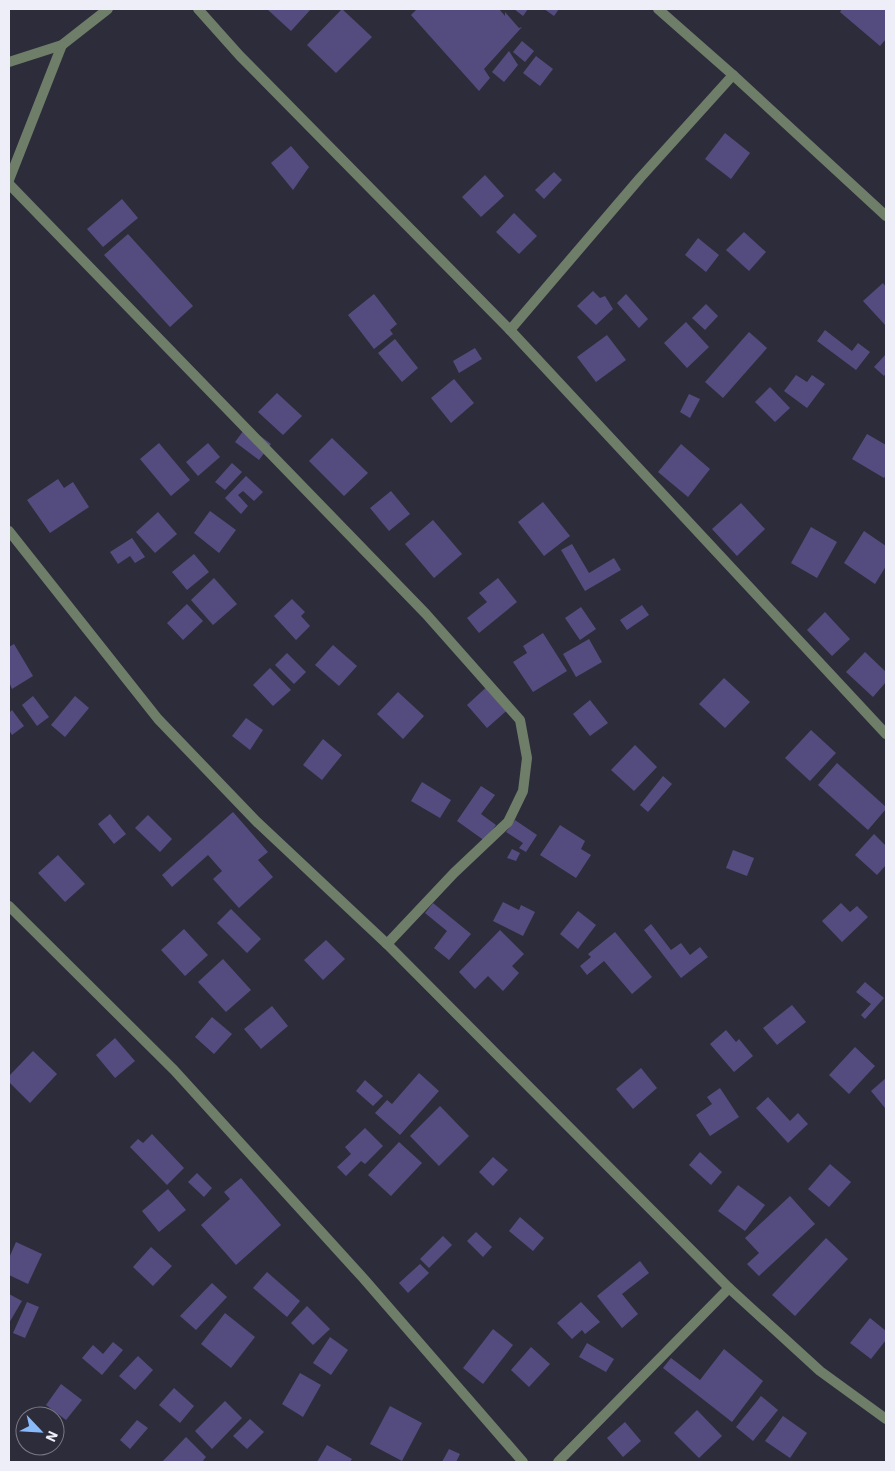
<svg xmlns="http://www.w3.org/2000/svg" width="895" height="1471" font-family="'IBM Plex Sans',sans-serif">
	<rect width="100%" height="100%" fill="#2d2c3a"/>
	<g fill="#544c7e">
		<polygon points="267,9 311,9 291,31"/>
		<polygon points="342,9 372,37 336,73 307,45"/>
		<polygon points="417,9 499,9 505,16 505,12 519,28 522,27 484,69 490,78 479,91 411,15"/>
		<polygon points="514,9 528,9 523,16"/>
		<polygon points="544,9 559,9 554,16"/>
		<polygon points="842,9 886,9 886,39 880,46 840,12"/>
		<polygon points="522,41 534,51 525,62 513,52"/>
		<polygon points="509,51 518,65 504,82 492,72"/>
		<polygon points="536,56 553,69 540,86 523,73"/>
		<polygon points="725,133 750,153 731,179 705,159"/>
		<polygon points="291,146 309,167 293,190 271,163"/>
		<polygon points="554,172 562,180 544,199 535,190"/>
		<polygon points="485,175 504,196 481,217 462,197"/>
		<polygon points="122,199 138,218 103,247 87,229"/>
		<polygon points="514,213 537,236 519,254 496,232"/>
		<polygon points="744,232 766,252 749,271 726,250"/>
		<polygon points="128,234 193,306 170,327 104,255"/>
		<polygon points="698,238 719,255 706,272 685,255"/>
		<polygon points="883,283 886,287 886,326 863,301"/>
		<polygon points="593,291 600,298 605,296 613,309 596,325 577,306"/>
		<polygon points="374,294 397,324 390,330 393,334 374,349 348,315"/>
		<polygon points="626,294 648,319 639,328 617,303"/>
		<polygon points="706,304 718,316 705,330 692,318"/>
		<polygon points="686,322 709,347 687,368 664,343"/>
		<polygon points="825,330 852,351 858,343 870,352 856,370 817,341"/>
		<polygon points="749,332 767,348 723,398 705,382"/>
		<polygon points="607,335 626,360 596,382 577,357"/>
		<polygon points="395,339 418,368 402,382 378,353"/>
		<polygon points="475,348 482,359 459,373 453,361"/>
		<polygon points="886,354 886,373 884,376 874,367"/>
		<polygon points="796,375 807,382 812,375 825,384 807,408 784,391"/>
		<polygon points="454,379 474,403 451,423 431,398"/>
		<polygon points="770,387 790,408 775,422 755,402"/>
		<polygon points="277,393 302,416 283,435 258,412"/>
		<polygon points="689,394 700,399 690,418 680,412"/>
		<polygon points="247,426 271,444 259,460 235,442"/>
		<polygon points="867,434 886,445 886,475 884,478 852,459"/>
		<polygon points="332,438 368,473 344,496 309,461"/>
		<polygon points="159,443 190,480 171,496 140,459"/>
		<polygon points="208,443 220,457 198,476 186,462"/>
		<polygon points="681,444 710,469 688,497 658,472"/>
		<polygon points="232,463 242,472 225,490 215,482"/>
		<polygon points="246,476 263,492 254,501 243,491 238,495 248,506 241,514 225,498"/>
		<polygon points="58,479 64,488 73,482 89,507 50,533 27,500"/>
		<polygon points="391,491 410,514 389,531 370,508"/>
		<polygon points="543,502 570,536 544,556 518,522"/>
		<polygon points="741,503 765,529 737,556 712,529"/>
		<polygon points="210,511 236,530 219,553 194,533"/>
		<polygon points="158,512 177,534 155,553 136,532"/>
		<polygon points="433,520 462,554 434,578 405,544"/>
		<polygon points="811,527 837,542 817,578 791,563"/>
		<polygon points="864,531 886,546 886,566 875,584 844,563"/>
		<polygon points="132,538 145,557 135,563 130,556 118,564 110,552"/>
		<polygon points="572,544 589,573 614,558 621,570 585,591 561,550"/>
		<polygon points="194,554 209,572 187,590 172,572"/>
		<polygon points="214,578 237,604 213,625 191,600"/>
		<polygon points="498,578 517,602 479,633 467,618 487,602 479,593"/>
		<polygon points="292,599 305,612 301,616 310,626 296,640 274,616"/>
		<polygon points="187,604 203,621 183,640 167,623"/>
		<polygon points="642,605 649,615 627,630 620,620"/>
		<polygon points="581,607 596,629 580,640 565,618"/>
		<polygon points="825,612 850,639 832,656 807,630"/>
		<polygon points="543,633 567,671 533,692 513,662 527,653 523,646"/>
		<polygon points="589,639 602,662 576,677 563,654"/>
		<polygon points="14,644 33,676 12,689 9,682 9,647"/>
		<polygon points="333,645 357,666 339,686 315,665"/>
		<polygon points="865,652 886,672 886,682 873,697 846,672"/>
		<polygon points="287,653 306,672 294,684 275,665"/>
		<polygon points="270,668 291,690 273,706 253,685"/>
		<polygon points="724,678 750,702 725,728 699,704"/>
		<polygon points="492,682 512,706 487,728 467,705"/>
		<polygon points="398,692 424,716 403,739 377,714"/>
		<polygon points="33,696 49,717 37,726 22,705"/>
		<polygon points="75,696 89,708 65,737 51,725"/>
		<polygon points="590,700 608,723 590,736 573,714"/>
		<polygon points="12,710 24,726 12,735 9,730 9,713"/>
		<polygon points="246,718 263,730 250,750 232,736"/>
		<polygon points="811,730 836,753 810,781 785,758"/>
		<polygon points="323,739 342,755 322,780 303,765"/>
		<polygon points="635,745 657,767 634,791 611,770"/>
		<polygon points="837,763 886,807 886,809 868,830 818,785"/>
		<polygon points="663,776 672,784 648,812 640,805"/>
		<polygon points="422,782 451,800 440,818 411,801"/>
		<polygon points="481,786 495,795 481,814 496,825 485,841 457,821"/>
		<polygon points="233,812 268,852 258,860 273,877 239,908 213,879 222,871 208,855 172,887 162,875"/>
		<polygon points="110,814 126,834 114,844 98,824"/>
		<polygon points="148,815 172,839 160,852 135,828"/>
		<polygon points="515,820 537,835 526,852 519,848 523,843 506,832"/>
		<polygon points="560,825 585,841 581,849 591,855 576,878 540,855"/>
		<polygon points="874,834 886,846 886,865 877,875 855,855"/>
		<polygon points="512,849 520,853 516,861 507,858"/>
		<polygon points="733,850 754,858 747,876 726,868"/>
		<polygon points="58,855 85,884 65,902 38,873"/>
		<polygon points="503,902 519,910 521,905 535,912 523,936 493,921"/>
		<polygon points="433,903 471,934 449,960 434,948 447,931 425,913"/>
		<polygon points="841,903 850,912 857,906 868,917 842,942 822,921"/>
		<polygon points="231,909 261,939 247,953 217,923"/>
		<polygon points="578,911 596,925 578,949 560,934"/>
		<polygon points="651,924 671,950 681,943 690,955 700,947 708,957 681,978 644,930"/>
		<polygon points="184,929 208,955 185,976 161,950"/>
		<polygon points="500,930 524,954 512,966 519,973 503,991 488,976 475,989 459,972"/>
		<polygon points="615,932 652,977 632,994 604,961 587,975 580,966 591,957 588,954"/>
		<polygon points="326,940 345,959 323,980 304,960"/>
		<polygon points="223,959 251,990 226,1012 198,982"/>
		<polygon points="865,982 884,998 865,1019 861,1015 871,1004 856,992"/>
		<polygon points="792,1005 806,1022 777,1045 763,1028"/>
		<polygon points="272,1006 288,1026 261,1049 244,1029"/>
		<polygon points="212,1017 232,1034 214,1054 195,1037"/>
		<polygon points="726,1030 736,1042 739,1039 753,1056 734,1072 710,1044"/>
		<polygon points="115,1038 135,1061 115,1078 96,1055"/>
		<polygon points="855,1047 875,1066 849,1094 829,1075"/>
		<polygon points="33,1051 57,1074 30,1103 9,1082 9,1076"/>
		<polygon points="641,1068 657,1088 633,1109 616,1089"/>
		<polygon points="419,1073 439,1091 400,1135 375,1113 387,1100 392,1104"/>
		<polygon points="886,1078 886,1107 885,1108 871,1091"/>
		<polygon points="365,1080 383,1096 373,1106 356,1091"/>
		<polygon points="720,1088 739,1117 710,1136 696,1115 712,1104 707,1097"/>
		<polygon points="768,1097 790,1121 798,1113 808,1124 788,1143 756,1108"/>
		<polygon points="440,1106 469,1136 439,1166 410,1136"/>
		<polygon points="365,1128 383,1146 365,1164 361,1161 346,1176 337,1167 351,1154 345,1147"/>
		<polygon points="152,1134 184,1168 167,1185 130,1147 138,1139 143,1143"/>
		<polygon points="399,1142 422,1163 391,1196 368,1175"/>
		<polygon points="700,1152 722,1172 711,1185 689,1165"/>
		<polygon points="493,1157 508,1170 493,1186 479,1172"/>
		<polygon points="830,1164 851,1182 829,1207 808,1189"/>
		<polygon points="197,1173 212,1188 204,1197 188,1182"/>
		<polygon points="241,1178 281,1225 236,1265 201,1225 230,1199 224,1192"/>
		<polygon points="738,1185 765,1205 745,1231 718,1211"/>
		<polygon points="168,1189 186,1210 159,1232 142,1211"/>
		<polygon points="790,1196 815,1224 759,1276 747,1264 759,1253 745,1238"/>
		<polygon points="520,1217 544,1238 533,1251 509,1231"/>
		<polygon points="476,1232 492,1247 483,1257 467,1241"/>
		<polygon points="443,1236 452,1245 429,1268 420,1259"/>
		<polygon points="826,1238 848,1259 795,1316 772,1295"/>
		<polygon points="16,1242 42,1254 28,1284 9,1275 9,1258"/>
		<polygon points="151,1247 172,1266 153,1286 133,1267"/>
		<polygon points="640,1261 649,1273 622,1294 638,1314 622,1328 597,1296"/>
		<polygon points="420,1264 429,1273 408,1293 399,1283"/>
		<polygon points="267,1272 300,1301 287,1317 253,1288"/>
		<polygon points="212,1283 227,1297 196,1330 180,1316"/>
		<polygon points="9,1294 22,1301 9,1323"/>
		<polygon points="27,1302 39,1307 25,1338 13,1333"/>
		<polygon points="581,1302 600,1322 585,1334 582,1330 572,1339 557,1323"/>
		<polygon points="307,1306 330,1329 313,1345 291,1323"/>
		<polygon points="225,1313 255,1337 231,1368 201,1344"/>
		<polygon points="870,1318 886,1331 886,1340 871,1359 850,1343"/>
		<polygon points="493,1329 513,1345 483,1384 463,1368"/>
		<polygon points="330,1337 348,1350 331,1375 313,1363"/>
		<polygon points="113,1342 123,1350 102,1375 82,1358 93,1345 103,1354"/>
		<polygon points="587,1343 614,1359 606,1372 579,1357"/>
		<polygon points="531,1347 550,1364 529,1387 511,1370"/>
		<polygon points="724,1349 763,1381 732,1422 663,1368 671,1358 700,1380"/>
		<polygon points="138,1356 153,1370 135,1390 119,1376"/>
		<polygon points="300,1373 321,1385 303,1417 282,1404"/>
		<polygon points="61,1384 82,1400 66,1420 46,1405"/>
		<polygon points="174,1388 194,1406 180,1423 159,1405"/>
		<polygon points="761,1396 778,1410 753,1441 736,1427"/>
		<polygon points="225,1401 242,1418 212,1449 195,1431"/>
		<polygon points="390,1406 422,1423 402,1461 370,1444"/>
		<polygon points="697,1410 722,1436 699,1458 674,1433"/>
		<polygon points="783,1416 807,1433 790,1458 765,1441"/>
		<polygon points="250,1419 264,1432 247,1449 233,1436"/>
		<polygon points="137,1420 148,1428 130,1449 120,1440"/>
		<polygon points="625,1422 641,1441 623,1457 607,1438"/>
		<polygon points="186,1437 206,1457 202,1462 162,1462"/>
		<polygon points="327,1445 352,1459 350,1462 317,1462"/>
		<polygon points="449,1449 460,1454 456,1462 442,1462"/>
	</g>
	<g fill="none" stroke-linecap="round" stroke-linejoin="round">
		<g stroke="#6e7e69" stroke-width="10">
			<polyline points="198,9 240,56 510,330 886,734"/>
			<polyline points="9,62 62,45 108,9"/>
			<polyline points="9,180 62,45"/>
			<polyline points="9,184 426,614 520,720 527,758 523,791 508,822 454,873 387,944"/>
			<polyline points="510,330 640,178 733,75"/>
			<polyline points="9,531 158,719 257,822 387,944 729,1288 820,1371 886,1419"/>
			<polyline points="9,906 174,1070 364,1279 523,1462"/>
			<polyline points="558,1462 729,1288"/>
		</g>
		<polyline stroke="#6e7e69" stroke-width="10" points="658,9 733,75 886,216"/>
	</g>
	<rect width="895" height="1471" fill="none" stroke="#eeeef8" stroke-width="20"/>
	<g transform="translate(40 1431) rotate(115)"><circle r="24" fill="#2d2c3a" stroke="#7a7a86"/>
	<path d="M0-4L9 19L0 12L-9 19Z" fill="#88bafc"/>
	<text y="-8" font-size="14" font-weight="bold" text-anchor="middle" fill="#eeeef8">N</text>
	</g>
</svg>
